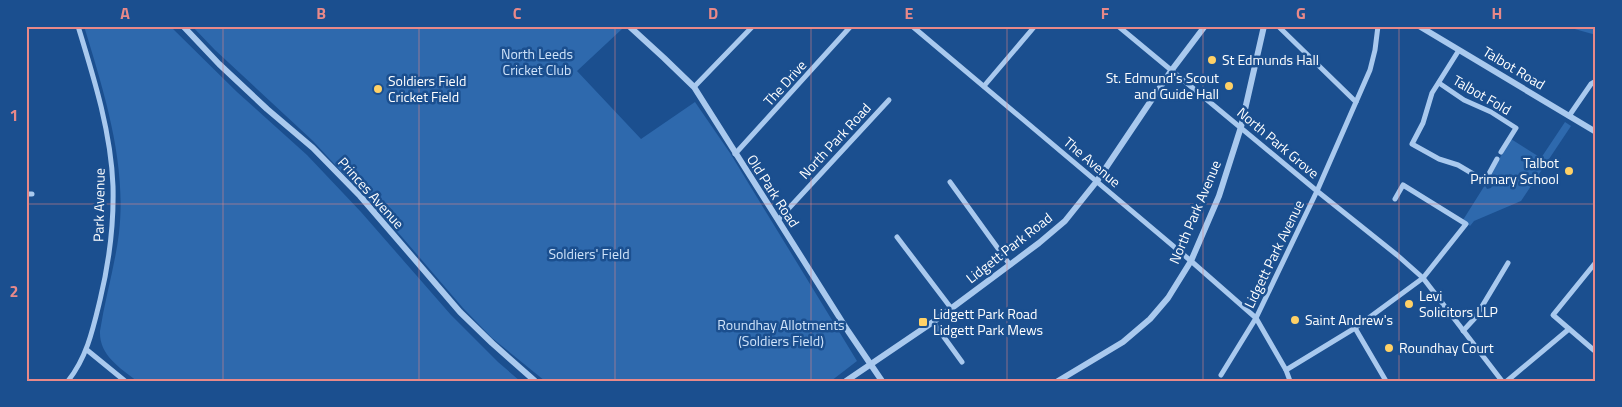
<svg xmlns="http://www.w3.org/2000/svg" width="1622" height="407" font-family="'Titillium Web',sans-serif">
	<rect width="100%" height="100%" fill="#1b4f8f"/>
	<g fill="#2e69ad">
		<path d="M84,26H170L237,92L307,155L361,212L451,315L498,362L520,381H137C119,367 99,355 100,331C105,298 115,266 119,233C127,163 104,92 84,26Z"/>
		<polygon points="192,26 619,26 622,29 577,71 641,139 695,102 730,153 857,361 831,381 545,381 492,338 463,308 402,237 313,141 215,50"/>
		<polygon points="1564,26 1596,26 1596,35"/>
		<polygon points="1565,122 1571,126 1521,201 1474,221 1470,226 1463,220 1485,185 1487,189 1491,188 1492,186 1488,178 1511,139 1541,158"/>
	</g>
	<g fill="none" stroke-linecap="round" stroke-linejoin="round">
		<g stroke="#a9c9ee" stroke-width="5">
			<polyline points="912,26 1191,261 1256,318 1286,370 1290,381"/>
			<polyline points="1118,26 1317,191 1397,255 1423,278 1502,381"/>
			<polyline points="1278,26 1356,102"/>
			<polyline points="1459,50 1432,93 1423,123 1412,144 1439,159 1458,165 1485,181 1497,159"/>
			<polyline points="1439,83 1464,100 1491,112 1516,128 1501,152"/>
			<polyline points="984,86 1035,26"/>
			<polyline points="694,87 753,26"/>
			<polyline points="1569,116 1591,84 1596,81"/>
			<polyline points="735,154 851,26"/>
			<polyline points="950,182 1010,265"/>
			<polyline points="26,194 32,194"/>
			<polyline points="778,220 889,100"/>
			<polyline points="897,237 951,308"/>
			<polyline points="1596,262 1553,315 1596,352"/>
			<polyline points="933,322 962,362"/>
			<polyline points="1355,328 1386,381"/>
			<polyline points="1463,331 1475,318 1508,263"/>
			<polyline points="87,350 125,381"/>
			<polyline points="1286,370 1355,328 1423,278 1466,224 1403,185 1395,199"/>
			<polyline points="1221,375 1256,318 1317,191 1370,70 1375,50 1378,26"/>
			<path d="M68,381C87,357 93,329 100,300C109,263 114,225 113,186C111,132 94,78 78,26"/>
			<polyline points="1507,381 1569,329"/>
		</g>
		<g stroke="#a9c9ee" stroke-width="6">
			<polyline points="183,26 219,64 267,109 313,148 360,196 460,312 492,343 535,381"/>
			<polyline points="629,26 664,58 694,87 848,331 882,381"/>
			<polyline points="1419,26 1596,132"/>
			<polyline points="846,381 933,322 1039,243 1065,221 1097,181 1171,71 1205,26"/>
			<polyline points="1058,381 1123,342 1150,319 1168,298 1191,261 1219,196 1241,127 1264,26"/>
		</g>
	</g>
	<path fill="none" stroke="#e88989" stroke-width="1" stroke-opacity="0.55" d="M223,26V381M419,26V381M615,26V381M811,26V381M1007,26V381M1203,26V381M1399,26V381M26,204H1596"/>
	<g fill="#ffd166" stroke="#1b4f8f" stroke-width="2">
		<circle cx="1212" cy="60" r="5"/>
		<circle cx="1229" cy="86" r="5"/>
		<circle cx="378" cy="89" r="5"/>
		<circle cx="1569" cy="171" r="5"/>
		<circle cx="1409" cy="304" r="5"/>
		<circle cx="1295" cy="320" r="5"/>
		<rect x="918" y="317" width="10" height="10" rx="2.5"/>
		<circle cx="1389" cy="348" r="5"/>
	</g>
	<g text-anchor="middle" stroke-width="5" stroke-linejoin="round" paint-order="stroke">
		<g font-size="14" fill="#cfe3fa" stroke="#1b4f8f">
			<text x="537" y="59">North Leeds<tspan x="537" dy="16">Cricket Club</tspan></text>
			<text x="589" y="259">Soldiers' Field</text>
			<text x="781" y="330">Roundhay Allotments<tspan x="781" dy="16">(Soldiers Field)</tspan></text>
		</g>
		<g font-size="14" fill="#fff" stroke="#1b4f8f" text-anchor="start">
			<text x="1222" y="65">St Edmunds Hall</text>
			<text x="1219" y="83" text-anchor="end">St. Edmund's Scout<tspan x="1219" dy="16">and Guide Hall</tspan></text>
			<text x="388" y="86">Soldiers Field<tspan x="388" dy="16">Cricket Field</tspan></text>
			<text x="1559" y="168" text-anchor="end">Talbot<tspan x="1559" dy="16">Primary School</tspan></text>
			<text x="1419" y="301">Levi<tspan x="1419" dy="16">Solicitors LLP</tspan></text>
			<text x="933" y="319">Lidgett Park Road<tspan x="933" dy="16">Lidgett Park Mews</tspan></text>
			<text x="1305" y="325">Saint Andrew's</text>
			<text x="1399" y="353">Roundhay Court</text>
		</g>
		<g font-size="14" fill="#fff" stroke="#1b4f8f">
			<text transform="translate(1514 68) rotate(31)" y="5">Talbot Road</text>
			<text transform="translate(785 83) rotate(-48)" y="5">The Drive</text>
			<text transform="translate(1482 95) rotate(30)" y="5">Talbot Fold</text>
			<text transform="translate(835 141) rotate(-47)" y="5">North Park Road</text>
			<text transform="translate(1278 143) rotate(40)" y="5">North Park Grove</text>
			<text transform="translate(1092 162) rotate(40)" y="5">The Avenue</text>
			<text transform="translate(773 191) rotate(57)" y="5">Old Park Road</text>
			<text transform="translate(371 193) rotate(48)" y="5">Princes Avenue</text>
			<text transform="translate(99 205) rotate(-89)" y="5">Park Avenue</text>
			<text transform="translate(1195 212) rotate(-67)" y="5">North Park Avenue</text>
			<text transform="translate(1009 248) rotate(-38)" y="5">Lidgett Park Road</text>
			<text transform="translate(1274 254) rotate(-64)" y="5">Lidgett Park Avenue</text>
		</g>
	</g>
	<rect width="1622" height="407" fill="none" stroke="#1b4f8f" stroke-width="55"/>
	<rect x="28" y="28" width="1566" height="352" fill="none" stroke="#e88989" stroke-width="2"/>
	<g font-size="16" text-anchor="middle" font-weight="bold" fill="#e88989">
		<text x="125" y="19">A</text>
		<text x="321" y="19">B</text>
		<text x="517" y="19">C</text>
		<text x="713" y="19">D</text>
		<text x="909" y="19">E</text>
		<text x="1105" y="19">F</text>
		<text x="1301" y="19">G</text>
		<text x="1497" y="19">H</text>
		<text x="14" y="121">1</text>
		<text x="14" y="297">2</text>
	</g>
</svg>
